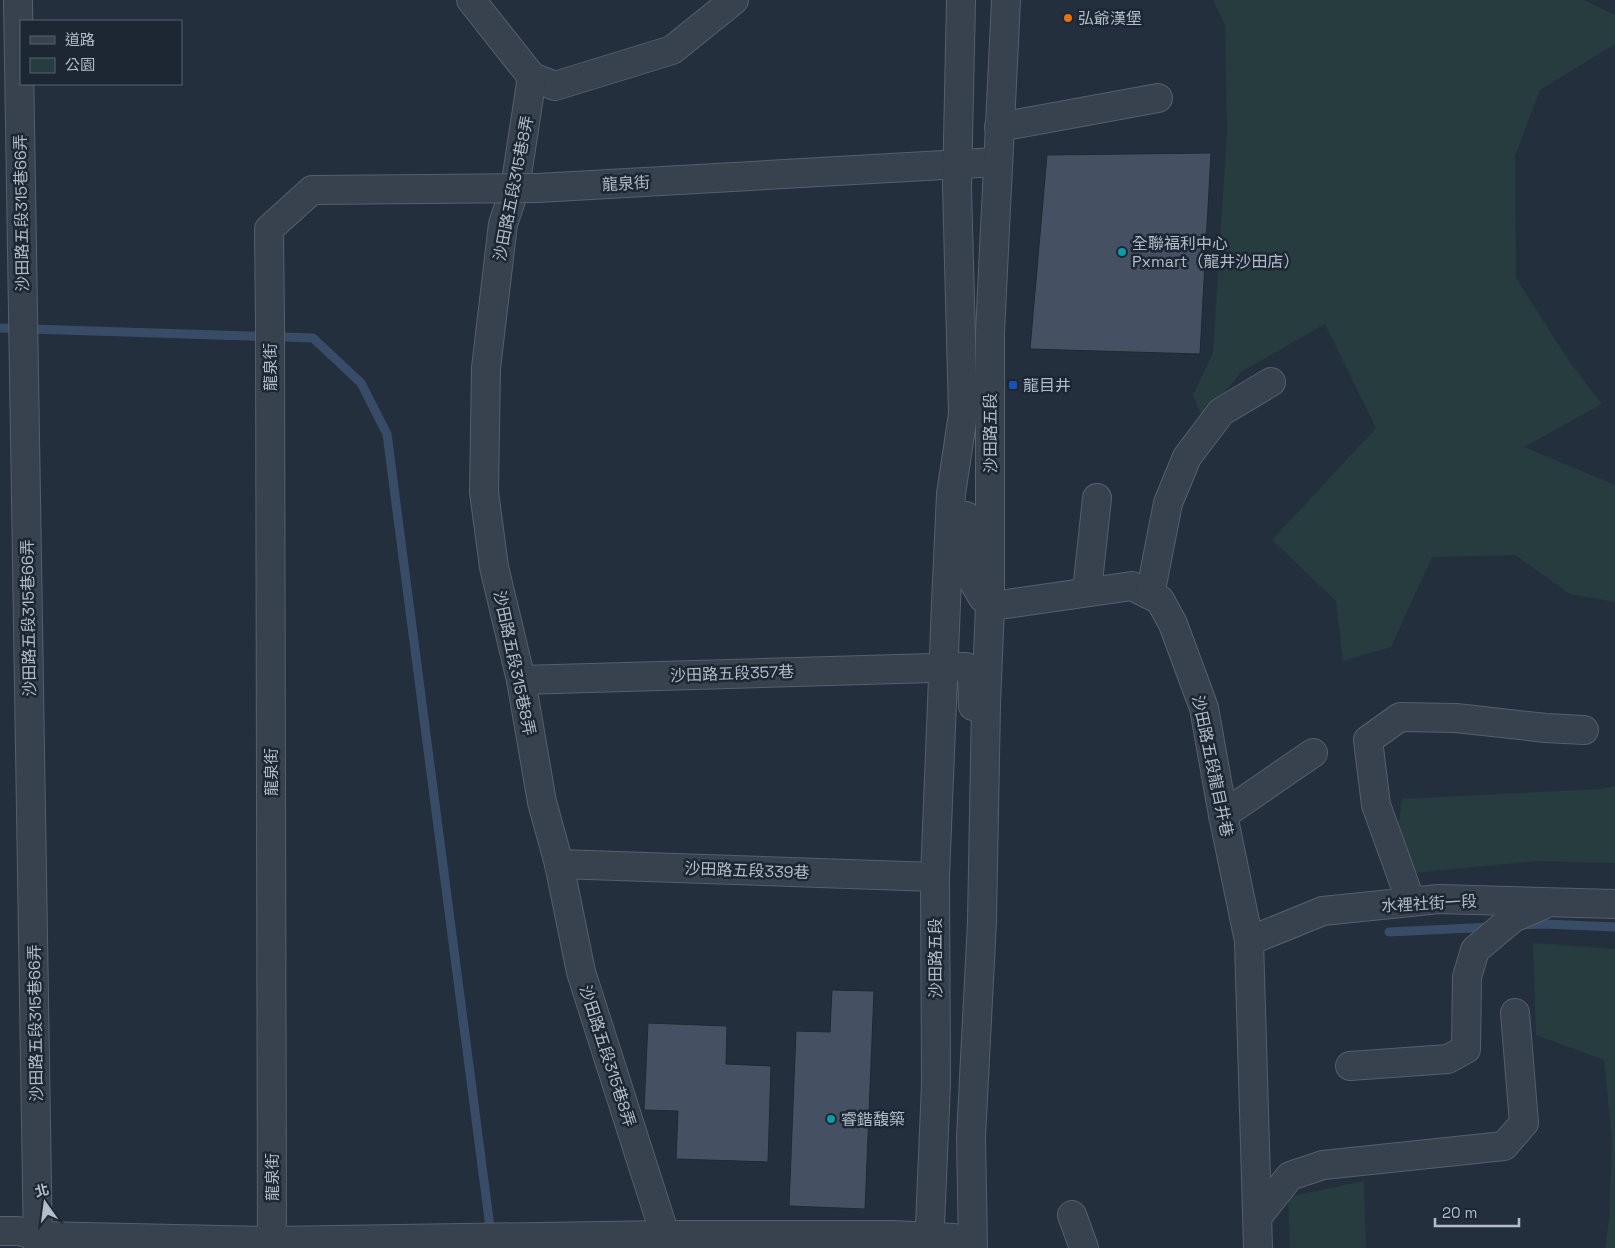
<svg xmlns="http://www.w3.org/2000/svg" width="1615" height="1248" font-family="'Space Grotesk','Noto Sans TC',sans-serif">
	<rect width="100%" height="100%" fill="#242f3e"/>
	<g fill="#263c3f">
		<polygon points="1213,0 1584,0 1615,15 1615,44 1540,90 1515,156 1516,278 1569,361 1602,404 1524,447 1615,485 1615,602 1570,594 1515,555 1432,557 1391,647 1343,661 1336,601 1272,540 1376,428 1325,324 1241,372 1203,419 1193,395 1213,353 1227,132 1225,25"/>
		<polygon points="1615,786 1615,863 1536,861 1412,873 1396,840 1402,799 1601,789"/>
		<polygon points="1533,943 1615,949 1615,1248 1605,1248 1609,1220 1612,1140 1604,1060 1536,1035"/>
		<polygon points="1364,1181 1366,1248 1290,1248 1288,1197"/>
	</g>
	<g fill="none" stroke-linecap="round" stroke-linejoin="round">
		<g stroke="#394c67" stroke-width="9">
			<polyline points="0,328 313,338 361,383 387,434 491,1235"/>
			<polyline points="1520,925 1545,924 1615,927"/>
			<polyline points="1389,932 1492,927"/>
		</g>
	</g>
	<g fill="#455162" stroke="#1f2835">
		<polygon points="1211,153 1200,354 1030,349 1047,155"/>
		<polygon points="832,990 874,991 865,1209 789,1206 796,1031 830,1032"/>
		<polygon points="648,1023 727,1026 726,1064 771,1066 768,1162 676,1159 678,1111 644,1110"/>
	</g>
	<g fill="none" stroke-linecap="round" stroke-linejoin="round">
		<g stroke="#565f6c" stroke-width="30">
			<g id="minor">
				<polyline points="18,0 38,1248"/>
				<polyline points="471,0 532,77 555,86 672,50 734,0"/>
				<polyline points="532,77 515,188 503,224 486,368 484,492 494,567 521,680 542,802 559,864 581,972 665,1235"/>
				<polyline points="999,127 1158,98"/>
				<polyline points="538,188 997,162"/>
				<polyline points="270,323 272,1248"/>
				<polyline points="966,516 967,545 970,576 983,598 999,605 1132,586 1160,600 1173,624 1204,708 1223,815 1249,941 1258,1248"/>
				<polyline points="1087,591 1097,498"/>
				<polyline points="1150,595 1168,503 1187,457 1221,412 1271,382"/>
				<polyline points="521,680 966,667 972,676 973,706"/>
				<polyline points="1223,815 1313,753"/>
				<polyline points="559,864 935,877"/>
				<polyline points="1411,902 1376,805 1368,740 1400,717 1456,718 1546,728 1584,730"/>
				<polyline points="1249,941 1323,911 1439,899 1615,904"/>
				<polyline points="1350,1066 1448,1059 1466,1049 1467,977 1475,950 1513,918 1543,905"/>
				<polyline points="1072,1215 1084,1248"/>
				<polyline points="1258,1216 1290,1176 1323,1165 1504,1146 1524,1123 1515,1013"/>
				<polyline points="0,1231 18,1231 39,1236 272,1241 665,1235 893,1235 954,1238 958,1248"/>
				<polyline points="929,1248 936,1084 935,877 946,603 951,494 963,414 957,187 961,0"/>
				<polyline points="973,1248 971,1137 982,921 986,705 990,605 990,333 1006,0"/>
			</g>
		</g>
		<use href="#minor" stroke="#38414e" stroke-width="28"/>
		<g stroke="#565f6c" stroke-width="30" stroke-linecap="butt">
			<polyline id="minor-bridge" points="270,323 269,229 312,190 538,188"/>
		</g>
		<use href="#minor-bridge" stroke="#38414e" stroke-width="28"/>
	</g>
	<circle fill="#e8710a" stroke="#1d2633" stroke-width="2" cx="1068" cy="18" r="5"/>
	<g fill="#0f9aa8" stroke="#1d2633" stroke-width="2">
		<circle cx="1122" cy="252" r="5"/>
		<circle cx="831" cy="1119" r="5"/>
	</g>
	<rect fill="#1a4fb4" stroke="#1d2633" stroke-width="2" x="1008" y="380" width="10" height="10" rx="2.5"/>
	<g text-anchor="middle" stroke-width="5" stroke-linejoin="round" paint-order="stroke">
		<g font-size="16" fill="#b4bcc9" stroke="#1d2633" text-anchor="start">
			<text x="1078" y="24">弘爺漢堡</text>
			<text x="1132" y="249">全聯福利中心<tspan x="1132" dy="18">Pxmart（龍井沙田店）</tspan></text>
			<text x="1023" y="391">龍目井</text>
			<text x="841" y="1125">睿鍇馥築</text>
		</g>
		<g font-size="16" fill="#b4bcc9" stroke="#1d2633">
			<text transform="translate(626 183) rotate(-3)" y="6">龍泉街</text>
			<text transform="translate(513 188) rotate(-79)" y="6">沙田路五段315巷8弄</text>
			<text transform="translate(21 213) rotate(-91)" y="6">沙田路五段315巷66弄</text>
			<text transform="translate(270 367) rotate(-90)" y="6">龍泉街</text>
			<text transform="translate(990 433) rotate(-90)" y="6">沙田路五段</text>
			<text transform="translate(28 618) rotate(-91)" y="6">沙田路五段315巷66弄</text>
			<text transform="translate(515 663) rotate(78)" y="6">沙田路五段315巷8弄</text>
			<text transform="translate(732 673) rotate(-2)" y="6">沙田路五段357巷</text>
			<text transform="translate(1213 766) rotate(78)" y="6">沙田路五段龍目井巷</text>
			<text transform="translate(271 772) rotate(-90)" y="6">龍泉街</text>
			<text transform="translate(747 870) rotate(2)" y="6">沙田路五段339巷</text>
			<text transform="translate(1429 903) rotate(-3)" y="6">水裡社街一段</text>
			<text transform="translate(935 958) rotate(-90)" y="6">沙田路五段</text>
			<text transform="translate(35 1023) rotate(-91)" y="6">沙田路五段315巷66弄</text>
			<text transform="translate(608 1056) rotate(72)" y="6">沙田路五段315巷8弄</text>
			<text transform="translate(272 1177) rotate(-90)" y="6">龍泉街</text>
		</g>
	</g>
	<rect x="20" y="20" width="162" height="65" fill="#1d2633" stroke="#59626f"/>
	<rect x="30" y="36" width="25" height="8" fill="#38414e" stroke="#59626f"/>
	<text x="65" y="45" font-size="15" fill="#b4bcc9">道路</text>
	<rect x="30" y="58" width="25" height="15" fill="#263c3f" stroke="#59626f"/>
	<text x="65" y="70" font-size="15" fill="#b4bcc9">公園</text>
	<g transform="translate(45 1203) rotate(346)" stroke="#1d2633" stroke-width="4" paint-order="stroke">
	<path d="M0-4L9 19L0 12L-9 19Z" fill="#b4bcc9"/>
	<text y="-8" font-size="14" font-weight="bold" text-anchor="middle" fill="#b4bcc9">北</text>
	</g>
	<path d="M1435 1218v8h84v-8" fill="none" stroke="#b4bcc9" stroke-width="2.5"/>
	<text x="1442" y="1218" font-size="15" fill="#b4bcc9" stroke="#1d2633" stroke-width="4" paint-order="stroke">20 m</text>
</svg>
